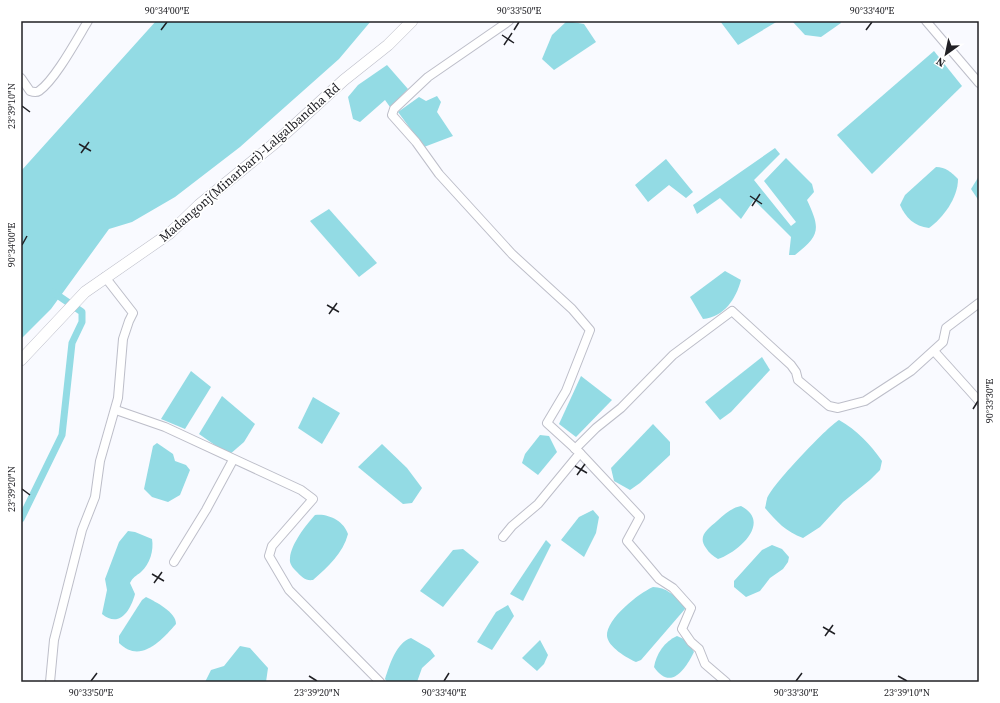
<svg xmlns="http://www.w3.org/2000/svg" width="1000" height="703" font-family="'Source Serif 4',serif">
	<rect width="100%" height="100%" fill="#f9faff"/>
	<g fill="#93dbe4">
		<polygon points="156,21 371,21 339,59 240,147 175,197 132,222 109,229 51,309 21,339 21,171"/>
		<polygon points="567,21 584,24 596,42 554,70 542,59 552,35"/>
		<polygon points="720,21 778,21 738,45"/>
		<polygon points="792,21 840,21 841,23 821,37 805,35"/>
		<polygon points="934,51 962,86 872,174 837,135"/>
		<polygon points="387,65 408,89 390,107 385,100 360,122 353,119 348,97 358,85"/>
		<polygon points="437,96 441,102 437,112 453,136 424,147 398,112 419,97 426,101"/>
		<path d="M775,148L780,154L754,180L791,226L796,222L764,181L786,158L812,184L814,192L807,200C820,228 821,235 795,255H789L791,237L754,200L741,219L720,198L697,214L693,205Z"/>
		<polygon points="666,159 693,192 686,198 669,185 648,202 635,185"/>
		<path d="M936,167C946,167 951,172 958,179C958,198 943,218 929,228C914,226 906,218 900,205L905,195Z"/>
		<polygon points="979,176 979,201 971,189"/>
		<polygon points="329,209 377,263 359,277 310,221"/>
		<path d="M725,271L741,280C736,299 724,317 703,319L690,297Z"/>
		<polygon points="762,357 770,370 731,412 720,420 705,402"/>
		<polygon points="191,371 211,387 185,429 161,419"/>
		<polygon points="581,376 612,400 576,437 559,424"/>
		<polygon points="222,396 255,424 244,442 229,455 199,434"/>
		<polygon points="313,397 340,413 322,444 298,428"/>
		<path d="M839,420C857,430 870,444 882,461L880,470L870,480L843,502L820,527L803,538C786,532 776,521 765,508C766,505 766,502 767,499C770,487 827,427 839,420Z"/>
		<polygon points="653,424 670,442 670,455 640,483 630,490 614,481 611,468"/>
		<polygon points="540,435 549,436 557,452 538,475 522,463 525,454"/>
		<polygon points="157,443 173,454 175,461 186,465 190,470 180,495 168,502 152,497 144,489 153,446"/>
		<polygon points="382,444 407,468 422,488 412,503 403,504 358,467"/>
		<path d="M741,506C772,522 739,552 718,559C713,556 709,553 706,548C697,536 708,529 717,521C725,514 731,508 741,506Z"/>
		<polygon points="593,510 599,517 596,533 584,557 561,540 579,517"/>
		<path d="M315,515C328,513 344,521 348,534C343,553 328,567 313,580C305,581 302,577 297,572C293,568 289,564 290,558C291,544 306,525 315,515Z"/>
		<path d="M128,531L135,532L152,539C154,550 150,564 141,572C136,576 133,577 130,583L135,594C131,609 120,629 102,614L107,590L105,579L119,542Z"/>
		<polygon points="546,540 551,545 523,601 510,594"/>
		<polygon points="772,545 782,549 789,557 788,562 783,569 770,578 760,591 746,597 734,587 734,581 762,550"/>
		<polygon points="463,549 479,562 443,607 420,591 453,550"/>
		<path d="M653,587C666,587 675,596 685,605V609L641,660L636,662C627,658 608,647 607,636C606,619 639,593 653,587Z"/>
		<path d="M146,597C156,602 176,612 176,624C161,641 140,664 119,643V636L142,600Z"/>
		<polygon points="508,605 514,616 492,650 477,642 496,612"/>
		<path d="M677,636L686,640L694,652C686,668 671,692 654,667C656,654 665,641 677,636Z"/>
		<path d="M411,638L430,649L435,656L422,668L417,682H387L385,679C390,664 396,643 411,638Z"/>
		<polygon points="540,640 548,655 544,664 537,671 522,658"/>
		<polygon points="240,646 250,648 268,668 266,682 205,682 211,670 224,666"/>
	</g>
	<g fill="none" stroke-linecap="round" stroke-linejoin="round">
		<polyline stroke="#93dbe4" stroke-width="7" points="21,519 62,435 72,343 82,322 82,312 53,292"/>
		<g stroke="#bdbec9" stroke-width="10">
			<g id="street">
				<polyline points="509,21 428,77 394,109 392,115 416,142 439,174 512,254 572,309 590,330 566,391 547,423 580,453 640,517 627,541 659,579 673,588 691,608 682,629 691,642 699,649 705,664 726,682"/>
				<polyline points="926,21 979,83"/>
				<path d="M21,78L30,91C33,92 36,93 39,91C55,80 77,39 88,21"/>
				<polyline points="934,351 979,401"/>
				<polyline points="116,410 165,427 301,490 313,499 272,546 269,556 289,590 380,682"/>
				<polyline points="575,449 596,428 621,408 673,355 732,311 791,365 796,372 798,380 829,406 838,408 865,401 911,371 943,342 946,328 979,303"/>
				<polyline points="503,537 512,526 538,504 580,453"/>
				<polyline points="174,562 206,510 233,460"/>
				<polyline points="50,682 54,640 82,530 95,497 100,461 118,398 123,339 129,321 133,313 105,277"/>
			</g>
		</g>
		<g stroke="#bdbec9" stroke-width="12">
			<polyline id="secondary" points="21,360 85,292 170,233 199,205 275,143 344,80 388,45 412,21"/>
		</g>
		<use href="#street" stroke="#fff" stroke-width="8"/>
		<use href="#secondary" stroke="#fff" stroke-width="11"/>
	</g>
	<path fill="none" stroke="#202025" stroke-width="1.5" d="M161,30L167,22M514,30L519,22M866,30L872,22M502,35L514,43M504,45L512,33M22,106L30,112M79,144L91,151M81,153L89,142M750,196L762,204M752,206L760,194M22,245L27,236M327,305L339,312M329,314L337,303M973,409L978,401M575,466L587,473M577,475L585,464M22,489L30,495M152,574L164,581M154,583L162,572M823,627L835,634M825,636L833,625M309,676L317,681M898,676L907,681M91,681L97,673M444,681L449,673M796,681L802,673"/>
	<g text-anchor="middle" stroke-width="3.5" stroke-linejoin="round" paint-order="stroke">
		<g font-size="13" fill="#202025" stroke="#fff">
			<text transform="translate(249 162) rotate(-41)" y="5">Madangonj(Minarbari)-Lalgalbandha Rd</text>
		</g>
	</g>
	<rect width="1000" height="703" fill="none" stroke="#ffffff" stroke-width="44"/>
	<g transform="translate(946 54) rotate(213)" stroke="#ffffff" stroke-width="3" paint-order="stroke">
	<path d="M0-3L7 15L0 10L-7 15Z" fill="#202025"/>
	<text y="-6" font-size="11" font-weight="bold" text-anchor="middle" fill="#202025">N</text>
	</g>
	<rect x="22" y="22" width="956" height="659" fill="none" stroke="#202025" stroke-width="1.5"/>
	<g font-size="10" text-anchor="middle" fill="#202025">
		<text x="167" y="14">90°34'00"E</text>
		<text x="519" y="14">90°33'50"E</text>
		<text x="872" y="14">90°33'40"E</text>
		<text transform="translate(11 106) rotate(-90)" y="4">23°39'10"N</text>
		<text transform="translate(11 245) rotate(-90)" y="4">90°34'00"E</text>
		<text transform="translate(989 401) rotate(-90)" y="4">90°33'30"E</text>
		<text transform="translate(11 489) rotate(-90)" y="4">23°39'20"N</text>
		<text x="91" y="696">90°33'50"E</text>
		<text x="317" y="696">23°39'20"N</text>
		<text x="444" y="696">90°33'40"E</text>
		<text x="796" y="696">90°33'30"E</text>
		<text x="907" y="696">23°39'10"N</text>
	</g>
</svg>
